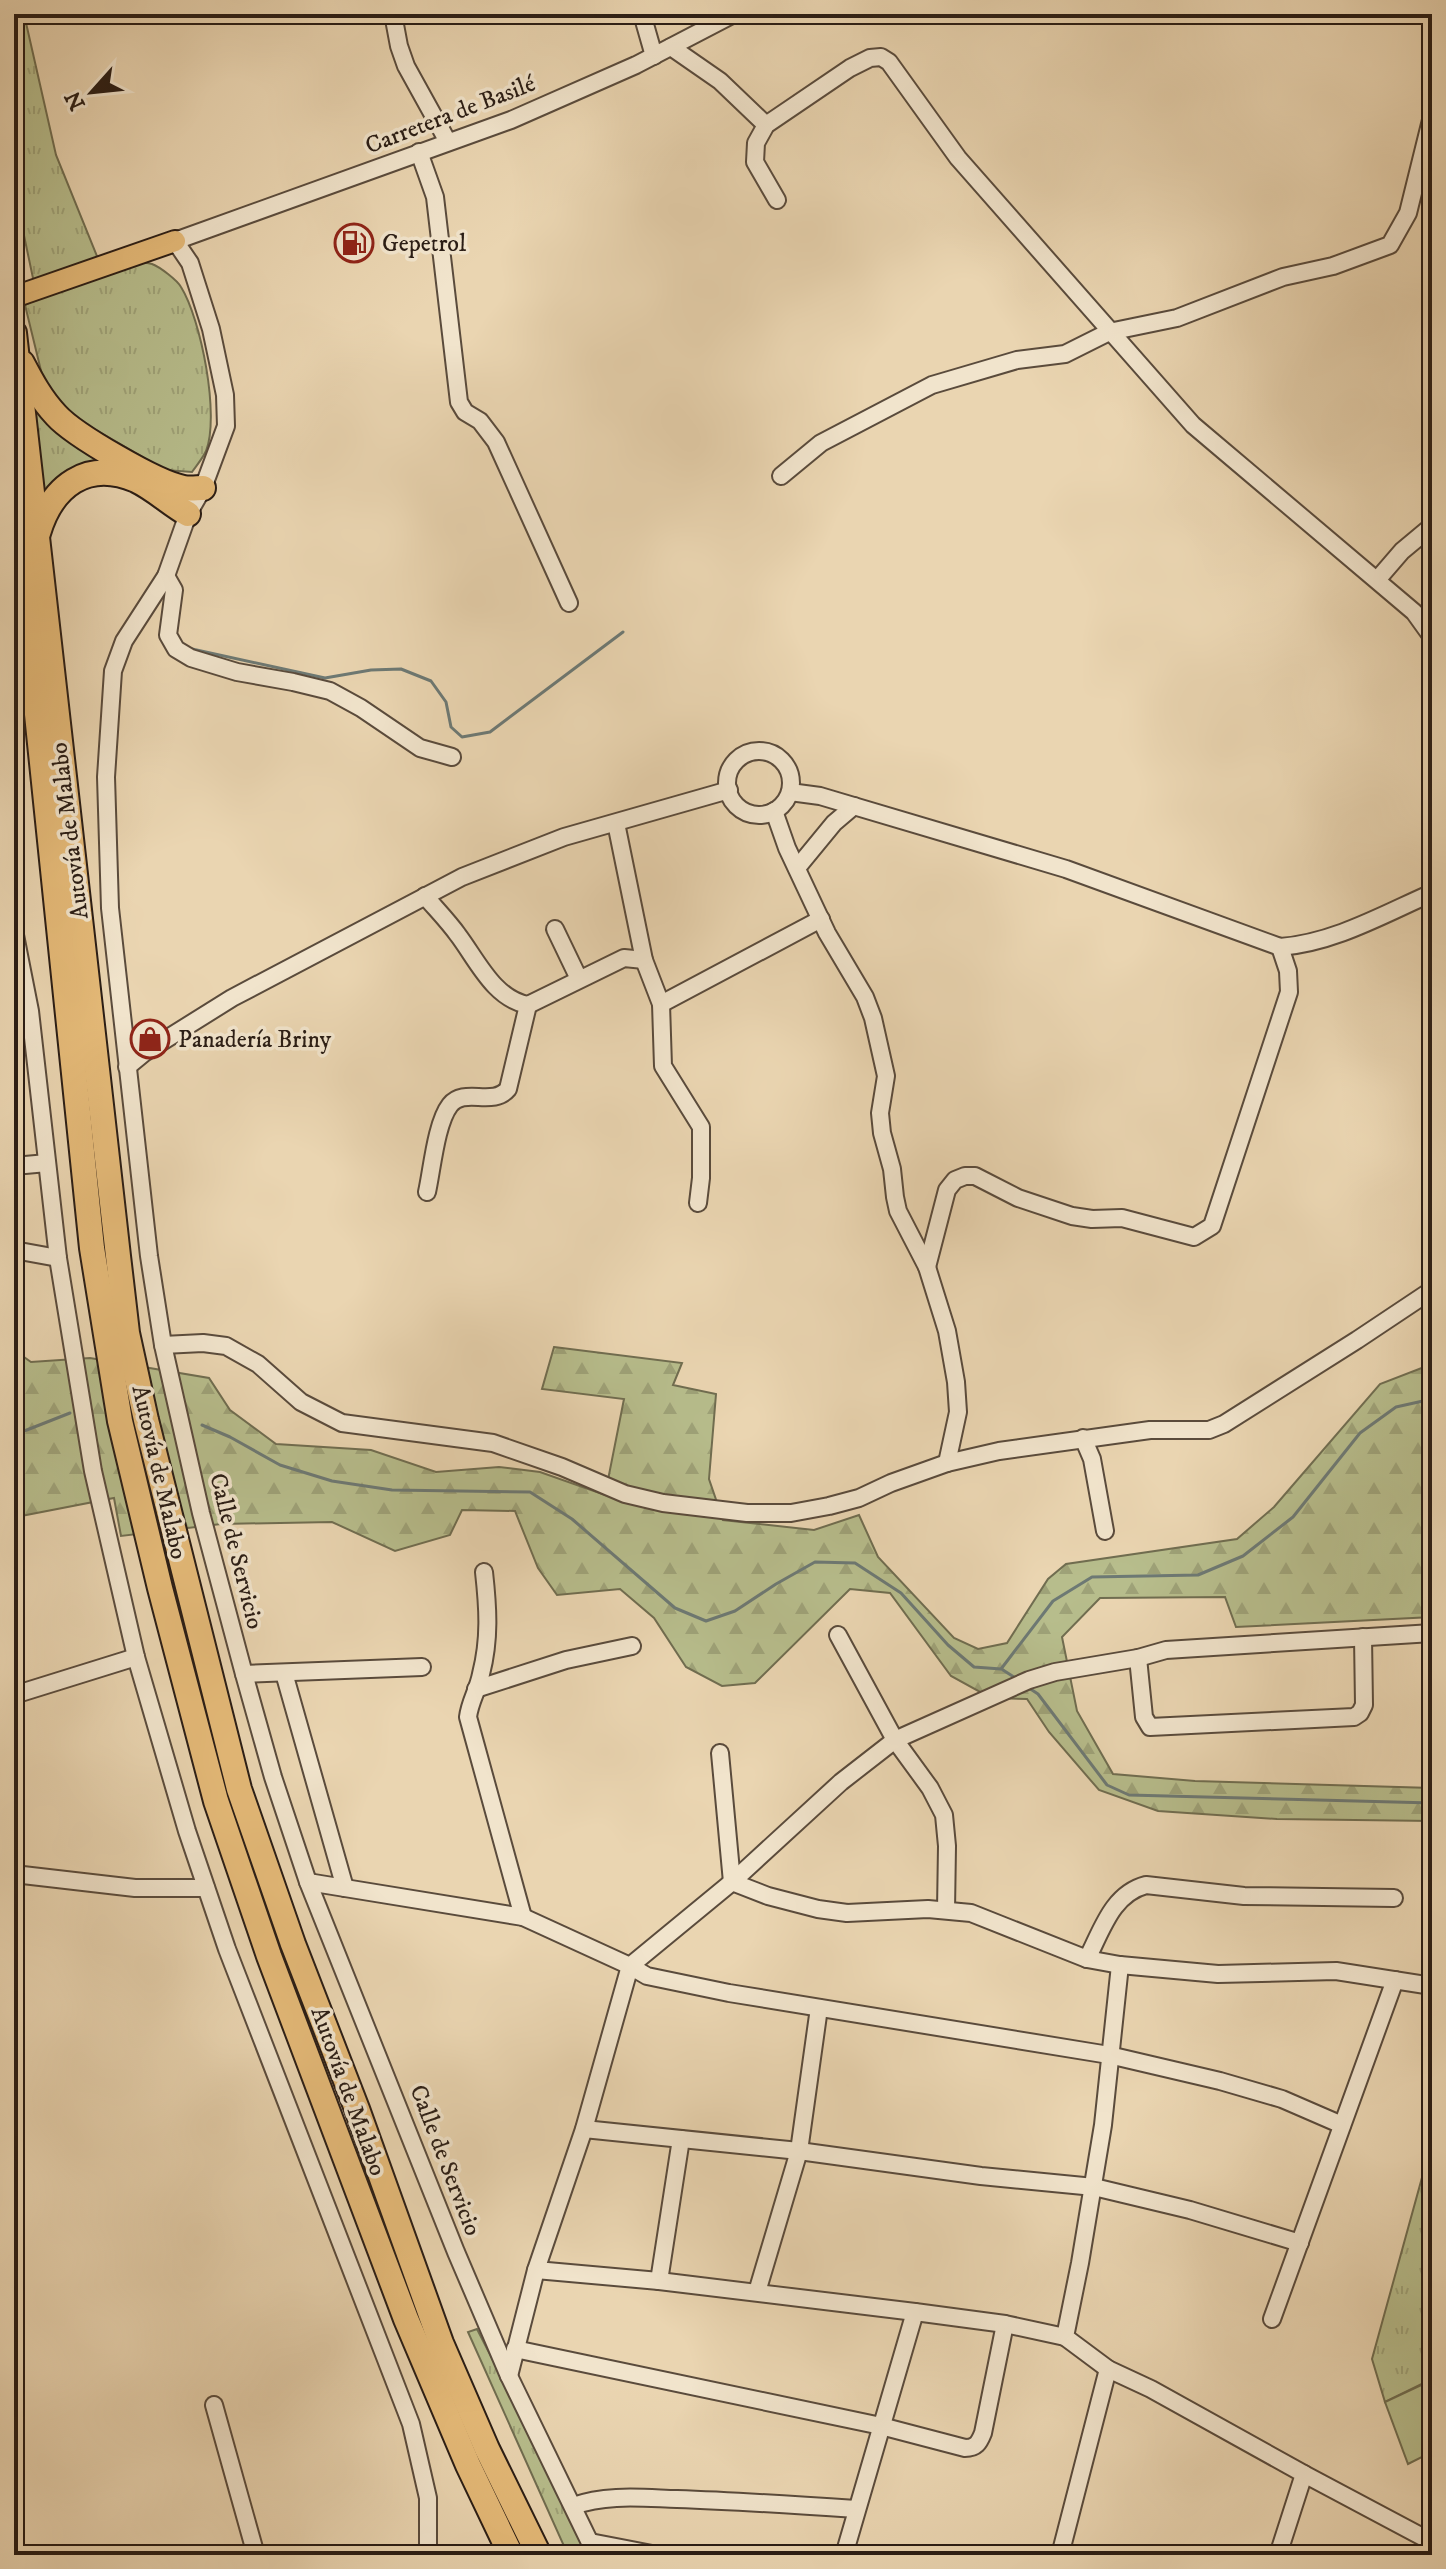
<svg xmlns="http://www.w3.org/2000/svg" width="1446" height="2569" font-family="'IM FELL DW Pica',serif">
	<defs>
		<pattern id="grass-tufts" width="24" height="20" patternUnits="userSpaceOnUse" patternTransform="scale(2)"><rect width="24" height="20" fill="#b7bd8c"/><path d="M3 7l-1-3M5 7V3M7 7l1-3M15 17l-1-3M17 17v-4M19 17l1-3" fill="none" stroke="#9ea278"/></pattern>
		<pattern id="forest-firs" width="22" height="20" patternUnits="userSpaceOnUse" patternTransform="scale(2)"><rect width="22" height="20" fill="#b7bd8c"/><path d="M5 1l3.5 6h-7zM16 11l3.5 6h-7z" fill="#9ea278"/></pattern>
	</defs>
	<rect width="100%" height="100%" fill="#ead5b1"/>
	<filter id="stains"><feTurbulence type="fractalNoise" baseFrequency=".0025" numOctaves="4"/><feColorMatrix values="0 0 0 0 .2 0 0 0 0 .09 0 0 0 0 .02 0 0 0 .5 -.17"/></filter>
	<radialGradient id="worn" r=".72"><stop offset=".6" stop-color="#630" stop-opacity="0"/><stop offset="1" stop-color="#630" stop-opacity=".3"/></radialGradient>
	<g fill="url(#grass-tufts)" stroke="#706d50" stroke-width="2">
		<path d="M14,14H24L56,155L103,271C118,267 137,260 152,264C160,267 177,280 181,287C201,319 220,416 206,451C203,458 196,466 192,472L165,470L79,420L56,402L43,379L25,305L56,288L34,283L14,188Z"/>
		<polygon points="28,378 124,462 99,467 42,509"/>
		<polygon points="1423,2174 1432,2176 1432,2379 1385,2402 1372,2359"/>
		<polygon points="477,2329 592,2555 568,2555 468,2332"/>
	</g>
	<polygon fill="url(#forest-firs)" stroke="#706d50" stroke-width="2" points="554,1347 682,1363 673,1385 716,1394 709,1479 723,1520 814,1530 859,1515 878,1557 954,1638 978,1649 1007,1643 1048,1579 1066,1564 1237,1539 1274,1507 1380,1384 1432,1364 1432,1617 1236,1627 1225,1597 1100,1598 1062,1637 1077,1711 1113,1774 1195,1781 1432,1788 1432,1821 1277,1819 1158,1811 1099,1790 1049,1732 1027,1699 991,1698 951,1676 890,1593 850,1589 755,1683 722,1686 686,1667 654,1618 620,1589 557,1595 538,1568 515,1511 462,1510 450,1535 395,1551 332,1522 221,1524 121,1536 114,1498 16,1517 14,1350 31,1362 90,1358 209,1378 230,1410 276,1444 371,1450 436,1472 499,1467 540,1472 605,1495 624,1399 542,1389"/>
	<polygon fill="#b7bd8c" stroke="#706d50" stroke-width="2" points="1432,2380 1432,2452 1408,2464 1385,2402"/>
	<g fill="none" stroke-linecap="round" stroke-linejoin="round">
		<g stroke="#6d7974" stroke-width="3">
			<polyline points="192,649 325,678 371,670 401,669 431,681 446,702 451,727 462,737 490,732 623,632"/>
			<polyline points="202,1425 230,1437 280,1465 332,1481 392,1490 530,1492 572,1519 675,1608 706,1621 735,1611 776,1584 815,1562 855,1563 901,1593 948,1645 974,1667 1001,1669 1053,1601 1092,1577 1198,1575 1243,1556 1293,1517 1360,1433 1396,1407 1432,1399"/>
			<polyline points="14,1435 70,1413"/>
			<polyline points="1003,1670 1017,1679"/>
			<polyline points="1029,1688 1038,1694 1107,1785 1129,1795 1432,1803"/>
		</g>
		<g stroke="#5a4b3c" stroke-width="20">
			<g id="minor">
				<polyline points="393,14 399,46 406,66 448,142"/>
				<polyline points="642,14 654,56"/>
				<polyline points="671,47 720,81 766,125"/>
				<polyline points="419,152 435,197 459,402 465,412 480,421 496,442 569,603"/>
				<polyline points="777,200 755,162 756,143 766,125 850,68 870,58 881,57 889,62 958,158 1193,425 1414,612 1432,637"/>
				<polyline points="781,476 821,443 932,385 1017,360 1065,354 1109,332 1177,318 1283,277 1333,266 1390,245 1408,213 1432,116"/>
				<polyline points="166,576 174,590 168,635 176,649 191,658 237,672 293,682 330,691 361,708 420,748 452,757"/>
				<polyline points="1377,580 1402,551 1432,526"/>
				<circle cx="759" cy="783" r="32"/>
				<path d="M790,792L820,796L1066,869L1280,947C1334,943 1384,914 1432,893"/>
				<polyline points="774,811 787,848 827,933 865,997 873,1018 886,1076 880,1113 882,1133 892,1169 895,1197 898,1211 927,1267 947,1331 956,1382 958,1412 947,1463"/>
				<polyline points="616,823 644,960 661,1004 821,919"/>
				<polyline points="797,868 834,823 854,806"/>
				<path d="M425,896C436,909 448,921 458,935C477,960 494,999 528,1005L624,958L644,960"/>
				<polyline points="555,929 579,979"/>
				<polyline points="14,930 30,1011 58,1258 93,1471 136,1657 187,1831 227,1949 411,2424 428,2498 428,2555"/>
				<polyline points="661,1004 663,1066 701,1127 701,1178 698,1203"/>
				<polyline points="127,1067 144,1053 232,998 462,877 564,837 729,790"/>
				<polyline points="14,1166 47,1163"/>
				<path d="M427,1192C432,1170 436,1123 450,1105C464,1087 493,1107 508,1089L528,1005"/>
				<polyline points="14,1250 58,1258"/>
				<polyline points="927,1267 947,1190 955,1180 965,1176 975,1176 1018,1198 1072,1216 1092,1219 1122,1218 1194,1237 1212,1226 1289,992 1288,971 1280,947"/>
				<polyline points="163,1345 203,1343 226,1346 258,1364 301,1402 342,1423 493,1443 562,1467 625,1494 663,1503 747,1513 791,1513 829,1506 859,1498 891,1483 947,1463 999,1451 1150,1430 1209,1430 1224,1424 1357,1340 1432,1290"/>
				<polyline points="1083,1438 1092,1459 1105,1531"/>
				<path d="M484,1572C488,1608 490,1639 481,1674C478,1690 470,1701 468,1717L523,1917"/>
				<polyline points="838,1635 895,1740 930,1788 944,1815 947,1846 946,1910"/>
				<polyline points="1138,1658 1144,1717 1150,1727 1354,1717 1360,1713 1364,1705 1363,1637"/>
				<polyline points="284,1673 345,1888"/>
				<polyline points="244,1674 422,1667"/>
				<polyline points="476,1689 566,1660 632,1646"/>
				<polyline points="14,1695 136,1657"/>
				<polyline points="720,1753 732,1882"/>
				<polyline points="14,1874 135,1888 206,1888"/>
				<polyline points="308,1882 523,1917 630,1966 732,1882 841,1782 895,1740 1029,1680 1055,1672 1138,1658 1166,1650 1432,1633"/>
				<polyline points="732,1882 768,1896 818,1909 847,1913 928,1909 971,1913 1087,1959 1120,1965 1218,1974 1336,1971 1432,1986"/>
				<path d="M1087,1959C1102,1930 1112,1894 1146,1885L1244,1896L1394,1898"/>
				<polyline points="1120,1965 1103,2125 1080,2263 1065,2337 1108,2369 1151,2389 1304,2474 1278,2555"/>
				<polyline points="584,2129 799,2151 981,2176 1094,2187 1190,2210 1300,2243"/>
				<polyline points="536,2270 659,2281 915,2312"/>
				<polyline points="659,2281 681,2139"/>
				<polyline points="757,2292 799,2151 819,2008"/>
				<polyline points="1272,2319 1395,1980"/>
				<path d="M515,2349L881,2426L965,2448C976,2448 979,2443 983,2433L1005,2324"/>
				<polyline points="509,2376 536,2270 584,2129 630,1966 647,1976 729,1993 1109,2055 1220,2081 1282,2099 1342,2125"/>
				<polyline points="214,2405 256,2555"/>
				<polyline points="1304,2474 1432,2542"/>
				<path d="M573,2506C607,2494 642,2498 677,2499C737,2501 797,2505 856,2509"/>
				<polyline points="590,2542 657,2555"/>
				<polyline points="596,2555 509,2376 456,2252 308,1882 273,1777 244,1674 201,1513 163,1345 149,1256 110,908 106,777 113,671 124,641 166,576 188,514 203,488 226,426 225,395 211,329 190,263 175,241 511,120 636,65 734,14"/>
				<polyline points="844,2555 915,2312 1005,2324 1065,2337"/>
				<polyline points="1060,2555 1108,2369"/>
			</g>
		</g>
		<g stroke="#2a1d15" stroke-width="24">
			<polyline id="major" points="14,297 175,241"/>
		</g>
		<g stroke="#2a1d15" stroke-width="28">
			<g id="highway">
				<polyline points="14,333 118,1256 127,1333 146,1420 239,1789 293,1944 357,2109 441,2343 487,2449 539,2555"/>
				<path d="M22,363C32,382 41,399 56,415C74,435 158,484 184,488C190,489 197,488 203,488"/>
				<polyline points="14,491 92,1248 120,1421 160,1588 216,1801 269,1956 406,2319 468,2465 511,2555"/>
				<path d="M38,533C52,486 87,459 136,480C155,489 170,504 188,514"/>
			</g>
		</g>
		<use href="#minor" stroke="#f1e4cc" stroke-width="16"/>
		<use href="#major" stroke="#e5ba78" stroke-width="20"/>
		<use href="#highway" stroke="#e5ba78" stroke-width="24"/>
	</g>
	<defs>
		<g id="fuel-ring" transform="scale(2)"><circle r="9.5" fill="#f1e4cc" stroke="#8f2418" stroke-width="1.5"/><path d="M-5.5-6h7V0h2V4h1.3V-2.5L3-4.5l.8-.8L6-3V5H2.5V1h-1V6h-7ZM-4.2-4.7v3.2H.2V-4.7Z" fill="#8f2418"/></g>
		<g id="shop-ring" transform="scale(2)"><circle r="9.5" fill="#f1e4cc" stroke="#8f2418" stroke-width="1.5"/><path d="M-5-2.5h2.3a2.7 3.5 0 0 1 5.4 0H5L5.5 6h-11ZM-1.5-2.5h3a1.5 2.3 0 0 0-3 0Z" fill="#8f2418"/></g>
	</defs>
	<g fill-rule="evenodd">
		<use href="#fuel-ring" x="354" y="243"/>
		<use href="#shop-ring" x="150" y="1039"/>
	</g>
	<g text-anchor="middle" stroke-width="7" stroke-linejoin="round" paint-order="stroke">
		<g font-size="24" fill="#2a1d15" stroke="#f1e4cc">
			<text transform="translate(450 114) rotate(-21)" y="8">Carretera de Basilé</text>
			<text transform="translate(69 831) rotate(-97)" y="8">Autovía de Malabo</text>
			<text transform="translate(160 1472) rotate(77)" y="8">Autovía de Malabo</text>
			<text transform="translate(237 1551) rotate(76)" y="8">Calle de Servicio</text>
			<text transform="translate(349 2091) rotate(70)" y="8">Autovía de Malabo</text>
			<text transform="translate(446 2160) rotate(69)" y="8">Calle de Servicio</text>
		</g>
		<g font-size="24" fill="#2a1d15" stroke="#f1e4cc" text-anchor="start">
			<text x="382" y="251">Gepetrol</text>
			<text x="178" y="1047">Panadería Briny</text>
		</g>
	</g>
	<rect width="1446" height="2569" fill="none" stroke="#ead5b1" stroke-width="48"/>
	<rect x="16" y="16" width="1414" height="2537" fill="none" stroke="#2a1d15" stroke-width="4"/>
	<rect x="24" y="24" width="1398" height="2521" fill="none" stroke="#2a1d15" stroke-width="2"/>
	<g transform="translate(92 92) rotate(243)" stroke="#f1e4cc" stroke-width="6" paint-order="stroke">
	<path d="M0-6L14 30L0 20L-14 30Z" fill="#2a1d15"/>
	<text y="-12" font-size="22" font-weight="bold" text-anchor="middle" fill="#2a1d15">N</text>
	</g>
	<rect width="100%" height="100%" filter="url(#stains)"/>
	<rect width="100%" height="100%" fill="url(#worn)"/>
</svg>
